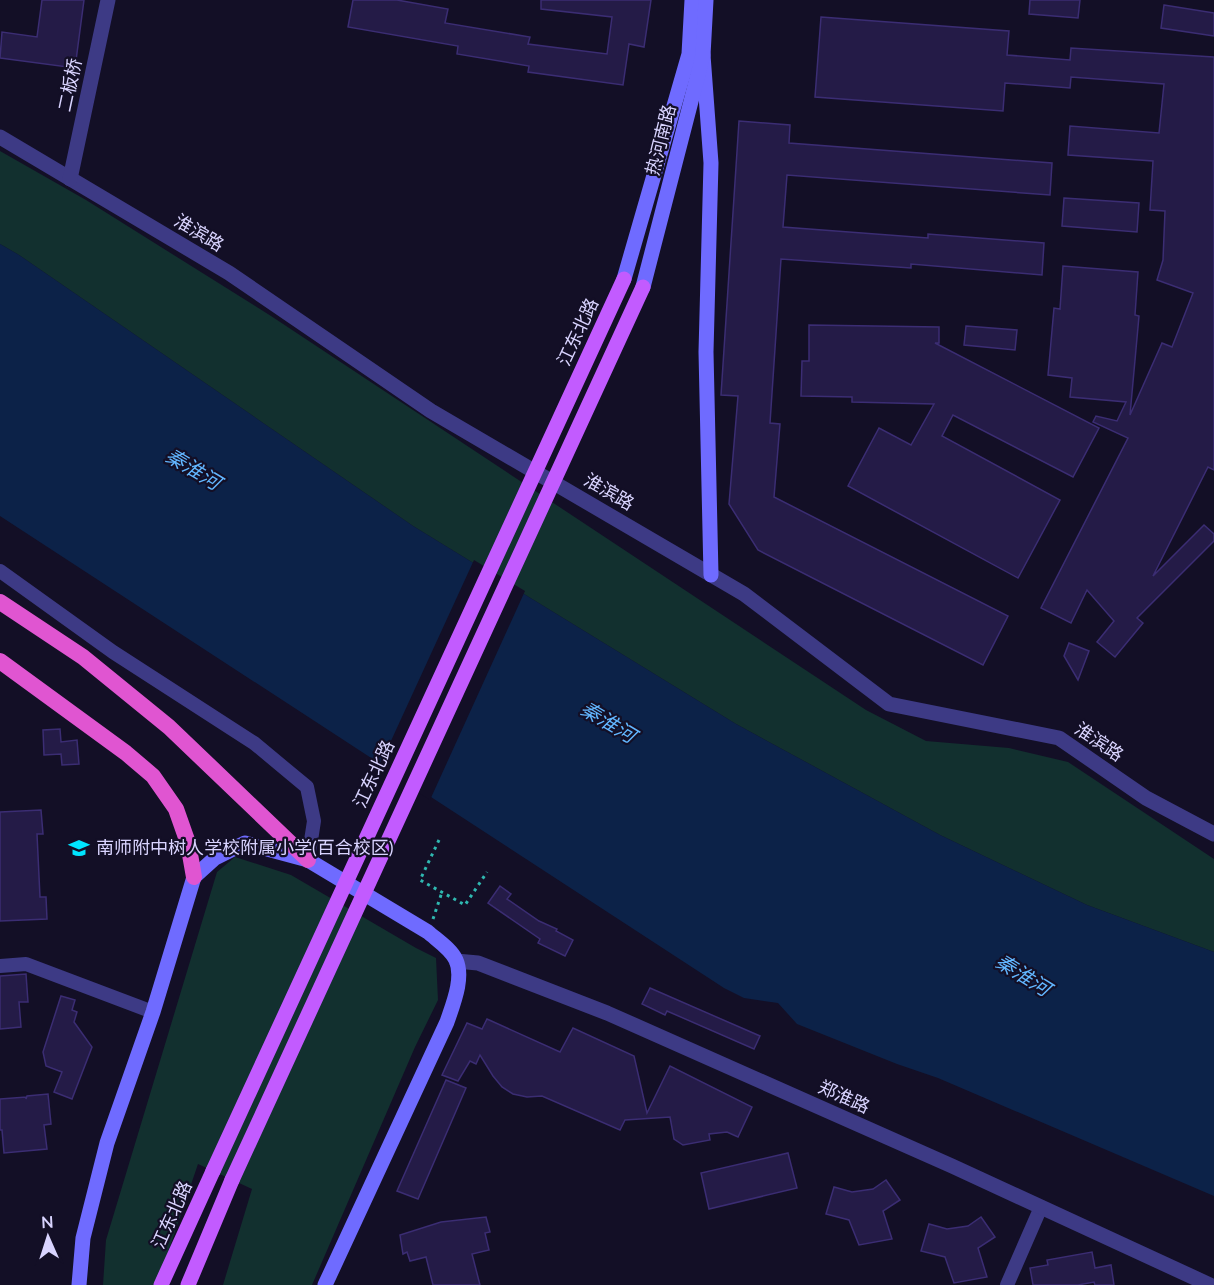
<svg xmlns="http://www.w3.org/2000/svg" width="1214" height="1285" font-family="Lato,'Noto Sans SC',sans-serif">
	<rect width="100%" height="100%" fill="#130f26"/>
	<g fill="#12302f">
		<polygon points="0,151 86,200 271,316 866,710 926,741 1009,748 1068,762 1214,859 1214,952 1087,905 940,835 736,724 413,526 19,255 0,244"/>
		<polygon points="235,857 291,875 416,948 436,958 438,1000 415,1047 312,1285 223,1285 252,1189 198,1164 158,1282 156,1285 103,1285 106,1240 217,872"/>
	</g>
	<polygon fill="#0c2248" points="0,244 19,255 413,526 736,724 940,835 1087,905 1214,952 1214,1196 938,1078 897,1064 797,1024 778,1003 744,998 724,988 0,516"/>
	<polygon fill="#130f26" points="474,560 525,591 430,800 379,767"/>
	<g fill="#241b47" stroke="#3b2d73" stroke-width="1.5">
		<polygon points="42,0 84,0 75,68 0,58 2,32 37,37"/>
		<polygon points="353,0 397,0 448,9 445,23 530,37 528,44 607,54 612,17 541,9 541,0 651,0 644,47 629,44 623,85 528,72 529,66 457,54 458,46 348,27"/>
		<polygon points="1030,0 1080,0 1078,18 1029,14"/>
		<polygon points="1164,5 1214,13 1214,36 1161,28"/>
		<polygon points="821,17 1009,31 1007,55 1070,60 1071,48 1214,57 1214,470 1208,467 1153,576 1204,525 1214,534 1214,541 1137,618 1143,623 1115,657 1097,642 1114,621 1087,590 1071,623 1041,608 1128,438 1093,422 1096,416 1117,421 1126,402 1070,397 1072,378 1048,375 1054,308 1060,309 1063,266 1138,272 1135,315 1139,316 1130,415 1162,343 1172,347 1193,293 1157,280 1163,260 1165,211 1150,210 1153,161 1068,155 1070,126 1159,133 1164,84 1071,77 1070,88 1005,83 1003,111 815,97"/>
		<polygon points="739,121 790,125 789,143 1052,163 1050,195 787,175 783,227 928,238 928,234 1044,243 1042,275 911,264 911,268 781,259 770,423 780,424 774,497 1008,616 983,665 758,550 729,504 738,396 721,395"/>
		<polygon points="1064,198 1139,203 1137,232 1062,226"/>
		<polygon points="809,325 939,327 939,343 935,343 1099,428 1073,477 953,415 942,436 1060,500 1018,578 848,486 879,428 911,445 934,404 852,402 852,397 801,396 802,361 809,361"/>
		<polygon points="966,326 1017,330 1015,350 964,345"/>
		<polygon points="1069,643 1089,651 1078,680 1064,656"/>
		<polygon points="60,729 61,742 77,740 79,764 62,765 61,754 44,755 43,730"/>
		<polygon points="41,810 43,834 37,834 40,897 46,897 47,919 0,921 0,812"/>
		<polygon points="500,886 511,894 507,899 539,921 557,929 556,931 573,940 565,956 538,943 540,939 488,903"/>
		<polygon points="26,974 28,1002 19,1002 21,1027 0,1029 0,976"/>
		<polygon points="650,988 760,1036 754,1049 667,1011 665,1015 642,1004"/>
		<polygon points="61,996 75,1000 72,1010 77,1012 74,1022 92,1047 72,1099 54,1092 62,1072 46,1066 43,1052"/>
		<polygon points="487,1019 560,1052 573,1028 634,1056 647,1113 670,1066 752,1107 738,1137 727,1132 709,1134 710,1140 683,1145 674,1139 670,1117 625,1120 620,1130 542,1096 527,1097 513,1094 502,1087 493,1076 480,1055 476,1064 470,1061 458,1081 442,1075 467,1023 482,1029"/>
		<polygon points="446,1080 466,1088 418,1199 397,1191"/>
		<polygon points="48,1094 51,1124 44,1125 47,1149 4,1153 2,1130 0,1130 0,1099 26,1097 26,1099 27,1096"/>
		<polygon points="788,1153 797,1188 709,1209 701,1173"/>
		<polygon points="886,1180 900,1200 883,1211 892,1239 859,1245 849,1220 826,1214 834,1187 852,1192 873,1189"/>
		<polygon points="486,1217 490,1232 485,1233 489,1250 472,1254 480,1285 433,1285 426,1257 410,1261 407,1252 403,1254 400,1235 441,1222"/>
		<polygon points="981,1217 995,1237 978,1248 987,1277 954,1283 945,1257 921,1251 929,1224 947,1229 968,1226"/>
		<polygon points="1092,1252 1095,1268 1111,1265 1114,1285 1095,1285 1094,1282 1078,1285 1033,1285 1030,1268 1048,1265 1047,1260"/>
	</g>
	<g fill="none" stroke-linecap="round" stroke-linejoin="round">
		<g stroke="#2fb8b0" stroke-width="3" stroke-dasharray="3 4.5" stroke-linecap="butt">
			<polyline points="439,840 420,880 465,905 487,872"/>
			<polyline points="433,919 442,892"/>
		</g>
		<g stroke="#3d3a85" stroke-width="14">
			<polyline points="0,571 113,652 254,743 307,787 314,821 308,860"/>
			<polyline points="0,966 26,964 153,1012"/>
			<polyline points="1007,1285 1041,1207"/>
		</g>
		<g stroke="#3d3a85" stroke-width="15">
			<polyline points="0,137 229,273 431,411 744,594 889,704 1059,738 1146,798 1214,834"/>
			<polyline points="70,179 108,0"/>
			<polyline points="456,961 478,963 607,1013 952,1166 1210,1285"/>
		</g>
		<g stroke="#6f6bff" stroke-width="15">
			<polyline points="703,55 711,163 706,352 711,575"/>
			<polyline points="624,279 689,54 692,0"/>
			<polyline points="643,287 703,55 706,0"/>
			<path d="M79,1285L83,1238L107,1143L153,1012L194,877L215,858L245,843L308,860L428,932C437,940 451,949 456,960C464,978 453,1004 447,1022L325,1285"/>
		</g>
		<g stroke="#c25bff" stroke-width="15">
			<polyline points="161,1285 213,1171"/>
			<polyline points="188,1285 232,1180"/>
		</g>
		<g stroke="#e055d1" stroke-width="16">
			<polyline points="0,602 83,657 169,727 308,860"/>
			<polyline points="0,661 126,753 153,776 176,809 188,843 194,877"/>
		</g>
		<g stroke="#c25bff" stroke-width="15">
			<polyline points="213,1171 624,279"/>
			<polyline points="232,1180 643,287"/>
		</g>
	</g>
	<defs>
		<g id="school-bare" transform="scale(1.62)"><path d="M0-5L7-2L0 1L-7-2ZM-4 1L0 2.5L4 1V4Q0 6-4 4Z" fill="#00e5ff" stroke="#130f26" stroke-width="2.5" paint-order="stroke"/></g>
	</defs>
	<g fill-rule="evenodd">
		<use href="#school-bare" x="79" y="848"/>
	</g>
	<g text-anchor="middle" stroke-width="4.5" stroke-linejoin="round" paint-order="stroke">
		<g font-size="18" fill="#d9d4ff" stroke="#130f26">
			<text transform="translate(70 85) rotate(-78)" y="6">二板桥</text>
			<text transform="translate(661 140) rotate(-76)" y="6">热河南路</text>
			<text transform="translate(199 233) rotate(31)" y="6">淮滨路</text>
			<text transform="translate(578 332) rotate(-65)" y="6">江东北路</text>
			<text transform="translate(609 492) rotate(30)" y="6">淮滨路</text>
			<text transform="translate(1099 742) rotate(34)" y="6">淮滨路</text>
			<text transform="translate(374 774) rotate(-65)" y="6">江东北路</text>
			<text transform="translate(844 1097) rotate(24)" y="6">郑淮路</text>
			<text transform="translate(172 1215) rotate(-66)" y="6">江东北路</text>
		</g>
		<g font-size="18" fill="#d9d4ff" stroke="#130f26" text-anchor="start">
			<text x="96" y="854">南师附中树人学校附属小学(百合校区)</text>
		</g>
		<g font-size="20" font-style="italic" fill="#62b6ff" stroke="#130f26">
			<text transform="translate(193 469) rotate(31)" y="7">秦淮河</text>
			<text transform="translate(608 722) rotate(31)" y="7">秦淮河</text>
			<text transform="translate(1023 975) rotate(32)" y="7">秦淮河</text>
		</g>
	</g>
	<g transform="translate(48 1237) rotate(357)" stroke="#130f26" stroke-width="4.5" paint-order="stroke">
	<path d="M0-4.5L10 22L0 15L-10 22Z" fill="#d9d4ff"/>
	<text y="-9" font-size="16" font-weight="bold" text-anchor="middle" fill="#d9d4ff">N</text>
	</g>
</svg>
